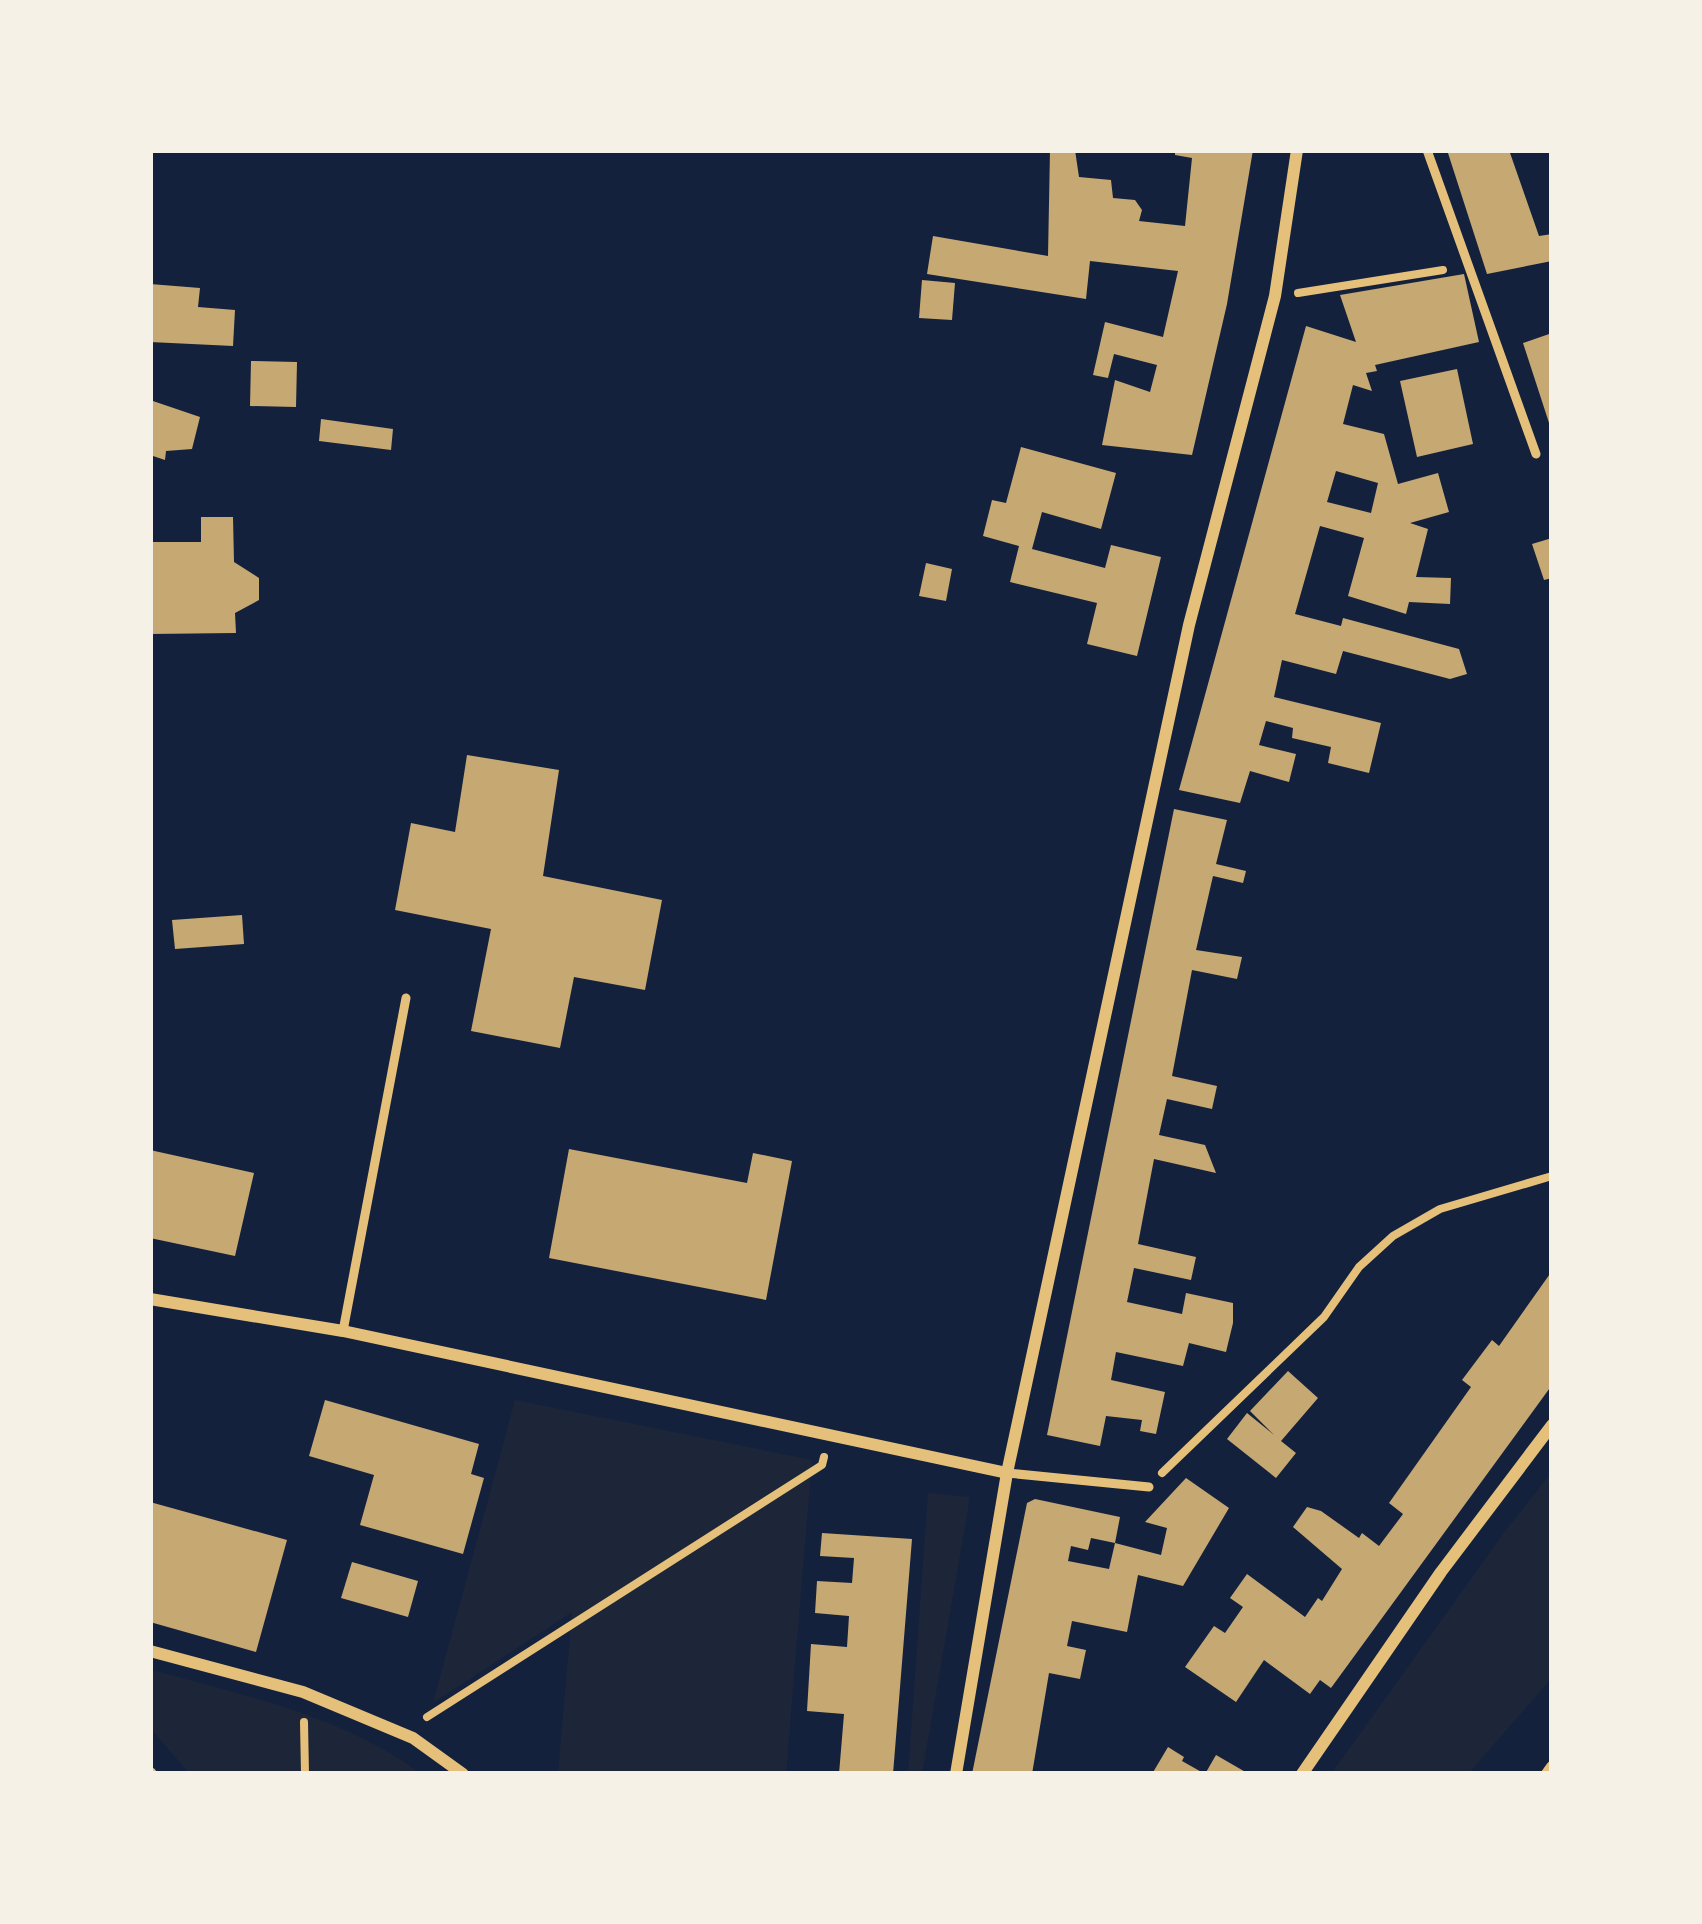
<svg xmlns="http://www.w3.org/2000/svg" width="1702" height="1924" font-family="'Asap Condensed',sans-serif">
	<rect width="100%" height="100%" fill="#14213d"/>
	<g fill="#1d2539">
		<polygon points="515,1400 812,1460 786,1774 558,1774 572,1612 433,1703"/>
		<polygon points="1552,1472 1552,1678 1468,1774 1331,1774 1506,1530"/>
		<polygon points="928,1493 970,1497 922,1774 908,1774"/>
		<path d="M150,1669C244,1696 342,1715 421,1774H190L150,1728Z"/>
	</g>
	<g fill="#c6a872" fill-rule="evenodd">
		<polygon points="1050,150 1075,150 1079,177 1111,180 1113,198 1135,200 1142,210 1139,221 1185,226 1192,158 1175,155 1175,150 1253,150 1227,304 1192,455 1102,445 1115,380 1150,392 1157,365 1114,354 1108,378 1093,375 1105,322 1163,337 1178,271 1090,261 1086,299 927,274 933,236 1048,256"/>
		<polygon points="1447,150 1509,150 1539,236 1552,234 1552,261 1487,274"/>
		<path d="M1464,274L1479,342L1375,365L1377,371L1366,373L1372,391L1353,385L1343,424L1384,434L1398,484L1438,473L1449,512L1410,523L1428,529L1416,577L1451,578L1450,604L1409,602L1406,614L1348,596L1364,538L1320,526L1295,614L1341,626L1343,618L1459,649L1467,674L1450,679L1343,651L1336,674L1282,660L1274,697L1381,723L1369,773L1328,763L1331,747L1292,738L1293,728L1266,721L1259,745L1296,754L1289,782L1250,771L1240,803L1179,790L1306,326L1356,342L1340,295ZM1336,471L1378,483L1371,513L1327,502Z"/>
		<polygon points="922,280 955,283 952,320 919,318"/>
		<polygon points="150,284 200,288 198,307 235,310 233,346 150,342"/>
		<polygon points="1552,333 1552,429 1551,429 1523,343"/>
		<polygon points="251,361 297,362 296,407 250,406"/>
		<polygon points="1457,369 1473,444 1417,457 1400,381"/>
		<polygon points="150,400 200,417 192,449 166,451 165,460 150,455"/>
		<polygon points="321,419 393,429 391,450 319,441"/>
		<polygon points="1021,447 1116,473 1101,529 1042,512 1032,549 1105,568 1111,545 1161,557 1137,656 1087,644 1097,603 1010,582 1019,546 983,536 992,500 1006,503"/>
		<polygon points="201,517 233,517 234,562 259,578 259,600 235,613 236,633 150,634 150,542 201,542"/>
		<polygon points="1552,538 1552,578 1544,580 1532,544"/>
		<polygon points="926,563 952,569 946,601 919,596"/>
		<polygon points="467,755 559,770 543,876 662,900 645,990 574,977 560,1048 471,1031 491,929 395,910 411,823 455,832"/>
		<polygon points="1174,809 1227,820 1216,864 1246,871 1243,883 1213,876 1196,950 1242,957 1237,979 1192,970 1172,1076 1217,1086 1212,1109 1167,1099 1159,1135 1205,1145 1216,1173 1154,1159 1138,1244 1196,1257 1191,1280 1134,1268 1127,1302 1182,1314 1186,1293 1233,1303 1233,1323 1226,1352 1189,1343 1183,1366 1116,1352 1111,1380 1165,1392 1156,1434 1140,1431 1142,1420 1106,1416 1100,1446 1047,1435"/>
		<polygon points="242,915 244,944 175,949 172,920"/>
		<polygon points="569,1149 747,1183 753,1153 792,1161 766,1300 549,1258"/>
		<polygon points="150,1150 254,1173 235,1256 150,1238"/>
		<polygon points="1552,1271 1552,1385 1331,1688 1320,1680 1310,1694 1264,1660 1236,1702 1185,1667 1214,1626 1225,1633 1243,1607 1230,1598 1247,1574 1305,1617 1318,1598 1322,1601 1342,1569 1293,1527 1307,1507 1321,1511 1359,1538 1362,1533 1379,1546 1403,1514 1389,1503 1471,1387 1462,1380 1492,1340 1499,1346"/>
		<polygon points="1288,1371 1318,1398 1281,1441 1296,1453 1276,1478 1227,1439 1247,1413 1274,1435 1250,1411"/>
		<polygon points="325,1400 479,1444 471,1474 484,1478 463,1554 360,1525 374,1475 309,1456"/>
		<polygon points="1186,1478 1229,1508 1183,1586 1138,1575 1127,1632 1072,1621 1067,1646 1086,1650 1080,1679 1049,1673 1032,1774 972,1774 1027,1503 1035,1499 1120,1517 1115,1543 1091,1538 1088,1550 1071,1546 1068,1561 1109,1569 1115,1543 1161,1555 1167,1528 1145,1522"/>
		<polygon points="150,1502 287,1540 256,1652 150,1622"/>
		<polygon points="822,1533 912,1539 893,1774 839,1774 844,1714 807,1711 811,1644 847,1647 849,1616 815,1613 817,1581 852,1583 854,1558 820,1556"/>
		<polygon points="352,1562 418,1581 408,1617 341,1598"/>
		<polygon points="1168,1747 1184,1757 1182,1761 1205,1774 1152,1774"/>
		<polygon points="1216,1755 1249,1774 1205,1774"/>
	</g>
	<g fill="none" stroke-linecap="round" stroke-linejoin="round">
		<g stroke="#e5c07b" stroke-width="8">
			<polyline points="1298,293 1443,270"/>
			<polyline points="1162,1473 1324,1317 1359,1267 1393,1236 1440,1209 1552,1176"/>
			<polyline points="427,1717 822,1465 824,1457"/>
			<polyline points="304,1722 305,1774"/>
		</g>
		<g stroke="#e5c07b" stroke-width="9">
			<polyline points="1427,150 1536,454"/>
			<polyline points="343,1331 406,998"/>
			<polyline points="1007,1473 1149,1487"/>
		</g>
		<g stroke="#e5c07b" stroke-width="12">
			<polyline points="150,1299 343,1331 1007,1473"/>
			<polyline points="150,1651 303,1692 413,1738 463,1774"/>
			<polyline points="150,1773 151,1774"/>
			<polyline points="956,1774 1007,1473 1189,625 1275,296 1297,150"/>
			<polyline points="1302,1774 1441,1572 1552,1425"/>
			<polyline points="1547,1774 1552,1767"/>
		</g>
	</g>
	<rect width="1702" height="1924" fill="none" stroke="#f6f1e7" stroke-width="306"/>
</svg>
